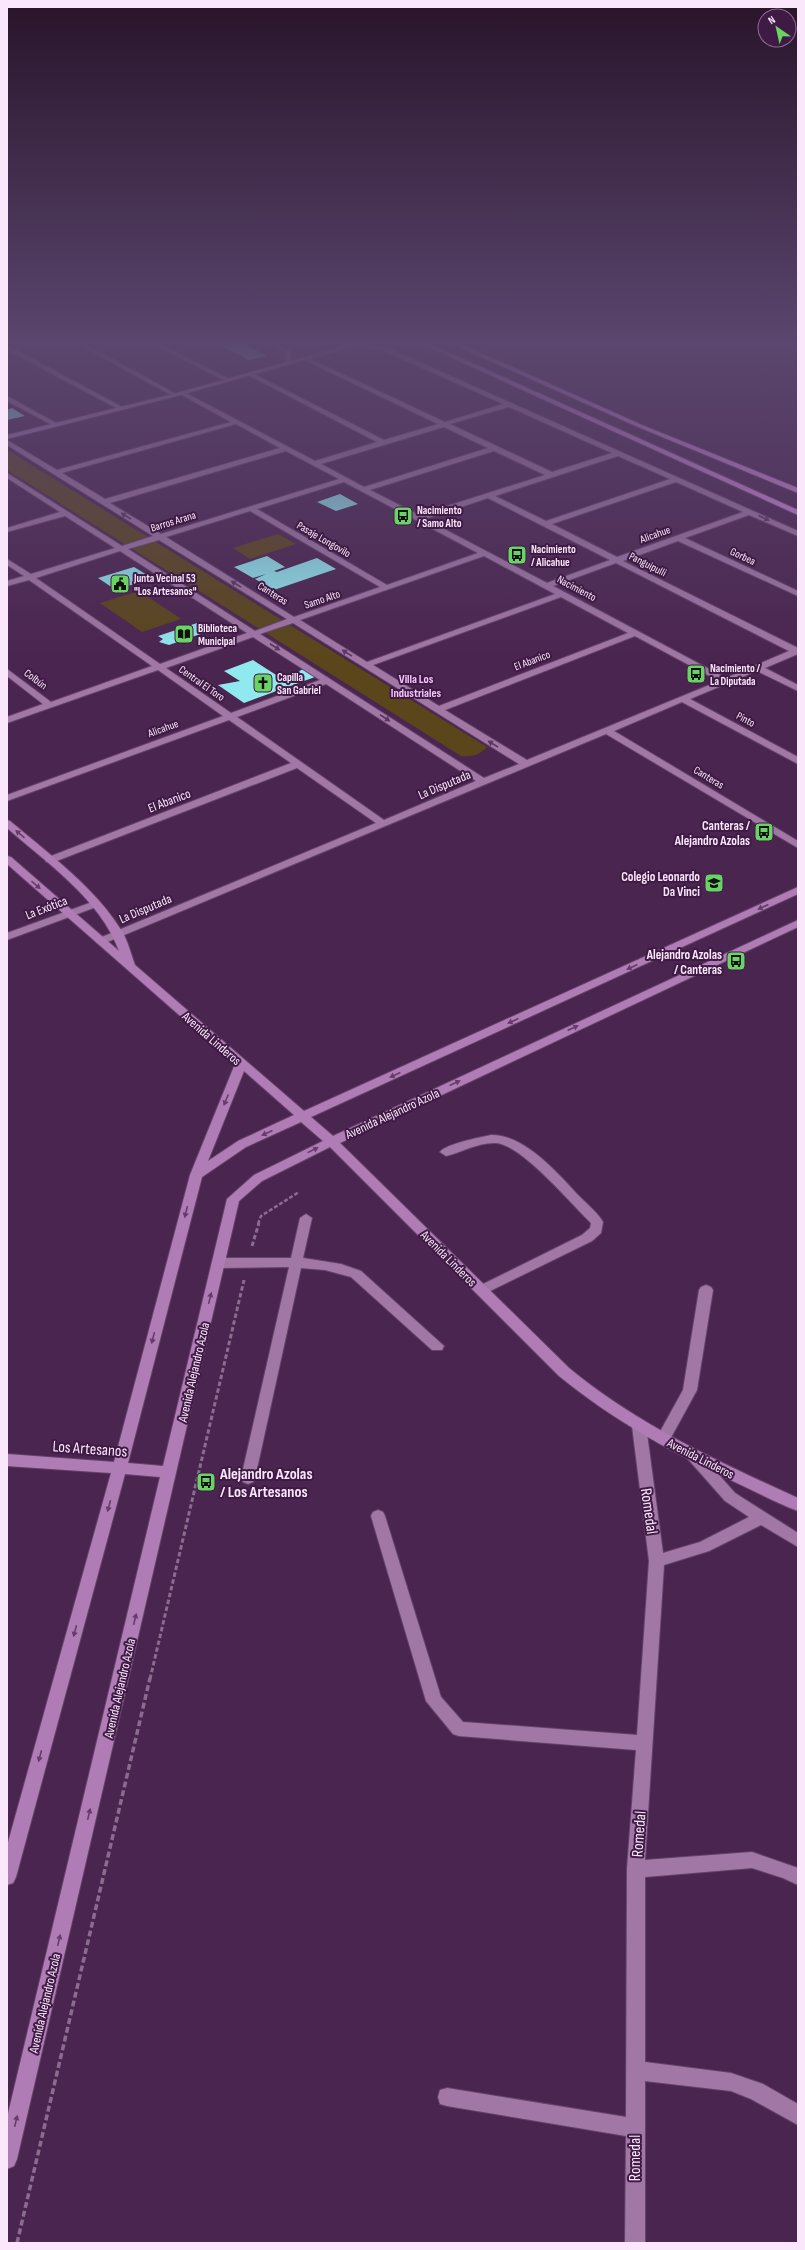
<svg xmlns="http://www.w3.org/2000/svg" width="805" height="2250" font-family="'Sofia Sans Condensed',sans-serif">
	<rect width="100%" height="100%" fill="#4a254f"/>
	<g fill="#5b461b">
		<path d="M7,451H9L487,747C479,755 473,757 461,756L7,470Z"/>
		<polygon points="278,534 296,544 250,559 233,548"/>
		<polygon points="139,591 181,619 142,632 100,603"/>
	</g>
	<g fill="#91e9f0">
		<polygon points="217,344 243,344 267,356 249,360"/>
		<polygon points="12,408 25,416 7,420 7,410"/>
		<polygon points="340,494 358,504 336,511 317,502"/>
		<polygon points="267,556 285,567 274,571 277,572 317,558 336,569 274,590 255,579 266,574 253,578 234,567"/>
		<polygon points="134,567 152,578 116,590 98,578"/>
		<polygon points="197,623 209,631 169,645 159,642 163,639 158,636"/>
		<polygon points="253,660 284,680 303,669 315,677 244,703 218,685 240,681 224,671"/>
	</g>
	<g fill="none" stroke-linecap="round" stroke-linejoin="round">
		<g stroke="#644468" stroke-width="2">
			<g id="lane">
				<polygon points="269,344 277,344 290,351 291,364 286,363 285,353"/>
				<path d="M491,1135C525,1134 559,1175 580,1197C588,1205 598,1213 603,1222L601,1233L592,1241L482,1295L477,1293L475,1290L477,1287L582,1235L590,1228L591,1223C571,1204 522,1145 496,1143C479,1142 462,1152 446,1156L440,1152C445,1144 481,1137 491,1135Z"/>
				<polygon points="306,1214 312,1218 303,1258 341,1264 361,1271 444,1346 442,1350 432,1350 351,1277 325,1270 301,1268 255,1478 253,1482 248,1484 243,1482 241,1478 289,1267 218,1268 213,1266 212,1263 213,1260 218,1258 291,1258 300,1218"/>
				<polygon points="706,1285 711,1287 713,1290 697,1390 668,1443 663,1445 658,1443 656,1439 683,1390 699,1290 701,1287"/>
				<polygon points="639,1421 644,1422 646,1426 663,1553 700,1542 749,1517 725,1501 687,1458 685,1454 687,1450 692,1448 697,1450 735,1493 798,1533 798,1547 761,1525 709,1551 664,1565 645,1860 752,1852 798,1868 798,1885 783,1878 752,1868 645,1877 645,2062 731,2073 763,2084 798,2104 798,2125 751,2099 731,2091 645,2081 645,2243 625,2243 626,2136 447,2106 440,2104 438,2097 440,2090 447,2088 626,2117 627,1869 636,1750 459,1736 453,1734 426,1701 371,1516 373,1512 378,1510 383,1512 385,1516 441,1697 463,1722 637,1735 649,1561 632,1426 634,1422"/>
			</g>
		</g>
		<g stroke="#644468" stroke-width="2">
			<g id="street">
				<polygon points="77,344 85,344 178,395 173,396"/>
				<polygon points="152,344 161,344 231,380 226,381"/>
				<path d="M375,344L386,347L798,531V536L749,515L685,538L798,591V596L678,541L623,561L798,648V654L765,668L798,685V691L757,671L690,699L798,757V764L682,702L614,731L798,841V848L606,734L105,943H97L96,941L97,939L376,823L297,768L54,862H46V858L291,763L229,720L7,801V795L223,716L158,670L7,723V717L43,704L7,676V669L51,702L152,666L29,580L7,586V581L24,576L7,565V559L31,574L115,548L65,516L7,532V528L60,512L7,478V473L122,546L153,536L7,445V440L57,470L231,422L180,394L179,393L182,391L315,461L377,442L248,375V373L250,372L384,440L438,424L304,360L303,359L306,357L445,422L503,404L382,350L352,345ZM509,407L612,453L552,472L450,424ZM236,424L280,448L105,499L62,473ZM444,427L488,448L364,487L321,464ZM286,451L339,479L161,534L110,503ZM494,451L545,475L419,515L370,490ZM618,456L670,479L546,521L495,496ZM344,482L478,553L387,585L257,509ZM676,482L743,512L617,557L552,524ZM488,498L610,560L547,583L425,519ZM250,511L380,587L294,617L166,537ZM159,540L287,619L255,631L128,549ZM120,551L247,633L160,664L36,578ZM484,556L555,594L367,662L300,620ZM616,563L789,651L726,678L553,586ZM561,597L628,633L439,706L373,665ZM293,623L519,764L484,778L260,634ZM635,636L719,681L527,760L445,710ZM253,637L320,680L231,713L166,668ZM326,684L476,781L384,820L237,717Z"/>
				<polygon points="7,345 124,408 125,409 120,410 7,350"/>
				<polygon points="7,396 58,424 59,425 54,426 7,401"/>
				<polygon points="95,901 100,904 99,906 7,940 7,933"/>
			</g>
		</g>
		<g stroke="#644468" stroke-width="2">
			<g id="secondary">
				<polygon points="351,344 362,344 177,396 7,439 7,435 173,394"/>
				<path d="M7,820L10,821C50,855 96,888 123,933C128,942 131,954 135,965L304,1111L798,887V894L311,1117L333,1136L798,920V927L340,1143L569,1368C638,1425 717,1461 798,1498V1511C778,1504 759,1493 739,1484C675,1454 614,1421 559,1376L330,1147L262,1181L239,1201L17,2159L14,2166L7,2169V2118L160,1477L125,1474L16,1877L13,1883L7,1885V1846L111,1473L7,1466V1454L114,1462L190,1175L235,1064L7,864V856L11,857L119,951C100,899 47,863 7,828ZM244,1071L294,1115L238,1141L208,1161ZM301,1122L323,1141L254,1175L227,1199L163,1466L128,1463L202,1177L246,1147Z"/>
			</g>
		</g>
		<g stroke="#644468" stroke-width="2">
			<g id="highway">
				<polygon points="421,344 430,344 798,510 798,515"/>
				<polygon points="452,344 461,344 642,425 798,488 798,493 638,427"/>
			</g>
		</g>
		<polyline stroke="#8a6c8e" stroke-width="2.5" stroke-dasharray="4 2" stroke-linecap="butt" points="258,1224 261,1216 299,1192"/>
		<g stroke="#8a6c8e" stroke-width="3" stroke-dasharray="4.5 2.5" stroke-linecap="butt">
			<polyline points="252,1246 259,1223"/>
			<polyline points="150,1679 244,1280"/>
		</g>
		<polyline stroke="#8a6c8e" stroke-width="3.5" stroke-dasharray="6 3" stroke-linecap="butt" points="17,2243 150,1678"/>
		<use href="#lane" fill="#a177a6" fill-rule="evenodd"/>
		<use href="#street" fill="#a177a6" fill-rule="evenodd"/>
		<use href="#secondary" fill="#b07cb6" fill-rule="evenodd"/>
		<use href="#highway" fill="#d288dc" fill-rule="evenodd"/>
	</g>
	<defs><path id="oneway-solid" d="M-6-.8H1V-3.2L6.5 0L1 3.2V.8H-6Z"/></defs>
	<g fill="#5c3661">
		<use href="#oneway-solid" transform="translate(126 516) rotate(-148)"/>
		<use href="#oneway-solid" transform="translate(764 518) rotate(24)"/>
		<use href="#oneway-solid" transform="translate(236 584) rotate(-148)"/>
		<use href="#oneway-solid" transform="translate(275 647) rotate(33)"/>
		<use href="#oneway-solid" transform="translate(347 653) rotate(-148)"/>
		<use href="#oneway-solid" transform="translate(385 718) rotate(33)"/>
		<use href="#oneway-solid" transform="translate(493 744) rotate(-148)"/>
	</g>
	<g fill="#673c6c">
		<use href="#oneway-solid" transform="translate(20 834) rotate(-139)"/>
		<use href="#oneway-solid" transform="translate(36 885) rotate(41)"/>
		<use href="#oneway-solid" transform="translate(763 907) rotate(155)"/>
		<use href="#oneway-solid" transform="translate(632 967) rotate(155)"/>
		<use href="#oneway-solid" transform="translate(513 1021) rotate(155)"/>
		<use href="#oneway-solid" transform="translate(573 1028) rotate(-25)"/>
		<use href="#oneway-solid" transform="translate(395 1075) rotate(155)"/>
		<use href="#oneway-solid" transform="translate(455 1083) rotate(-25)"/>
		<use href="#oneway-solid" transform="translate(226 1100) rotate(112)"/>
		<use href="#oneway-solid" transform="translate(267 1133) rotate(156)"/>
		<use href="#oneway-solid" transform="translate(313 1150) rotate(-26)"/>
		<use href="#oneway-solid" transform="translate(186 1212) rotate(104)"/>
		<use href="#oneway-solid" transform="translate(210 1298) rotate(-77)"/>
		<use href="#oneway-solid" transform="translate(153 1338) rotate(104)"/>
		<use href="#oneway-solid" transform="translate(109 1506) rotate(105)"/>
		<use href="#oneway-solid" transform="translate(135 1619) rotate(-77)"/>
		<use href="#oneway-solid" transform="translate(75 1631) rotate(105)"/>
		<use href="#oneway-solid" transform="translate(40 1756) rotate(105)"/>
		<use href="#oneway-solid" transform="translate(89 1814) rotate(-77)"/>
		<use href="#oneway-solid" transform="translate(59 1940) rotate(-77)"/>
		<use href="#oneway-solid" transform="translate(16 2121) rotate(-77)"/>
	</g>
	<linearGradient id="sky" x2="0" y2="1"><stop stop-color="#29142b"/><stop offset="0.52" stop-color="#5a466e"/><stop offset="1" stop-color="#5a466e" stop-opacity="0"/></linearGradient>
	<rect width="805" height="659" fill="url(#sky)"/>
	<defs>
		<g id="bus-square" transform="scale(1)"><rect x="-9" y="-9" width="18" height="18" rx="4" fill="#69d364" stroke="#3f1a44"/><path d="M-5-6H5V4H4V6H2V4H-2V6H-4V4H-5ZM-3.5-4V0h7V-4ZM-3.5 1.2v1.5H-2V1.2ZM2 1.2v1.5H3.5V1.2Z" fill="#111"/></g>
		<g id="civic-square" transform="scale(1)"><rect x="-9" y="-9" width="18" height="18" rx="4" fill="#69d364" stroke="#3f1a44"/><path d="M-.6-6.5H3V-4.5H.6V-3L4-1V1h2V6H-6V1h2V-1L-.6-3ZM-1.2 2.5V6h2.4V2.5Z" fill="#111"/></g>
		<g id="library-square" transform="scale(1)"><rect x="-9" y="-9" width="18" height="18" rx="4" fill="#69d364" stroke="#3f1a44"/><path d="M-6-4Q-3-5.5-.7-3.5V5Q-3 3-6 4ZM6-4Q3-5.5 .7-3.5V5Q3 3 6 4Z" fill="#111"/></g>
		<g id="church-square" transform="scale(1)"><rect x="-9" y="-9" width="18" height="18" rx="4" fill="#69d364" stroke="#3f1a44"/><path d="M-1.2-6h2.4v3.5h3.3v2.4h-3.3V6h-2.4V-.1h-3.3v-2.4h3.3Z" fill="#111"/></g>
		<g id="school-square" transform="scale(1)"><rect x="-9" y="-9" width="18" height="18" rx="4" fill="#69d364" stroke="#3f1a44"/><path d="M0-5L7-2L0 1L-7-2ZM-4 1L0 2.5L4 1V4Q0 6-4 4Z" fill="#111"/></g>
	</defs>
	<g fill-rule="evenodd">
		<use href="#bus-square" x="403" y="516"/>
		<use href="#bus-square" x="517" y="555"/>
		<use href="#civic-square" x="120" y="584"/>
		<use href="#library-square" x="184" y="634"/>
		<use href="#bus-square" x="696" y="674"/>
		<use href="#church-square" x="263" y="683"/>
		<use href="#bus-square" x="764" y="832"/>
		<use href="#school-square" x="714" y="883"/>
		<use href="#bus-square" x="736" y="961"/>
		<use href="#bus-square" x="206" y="1482"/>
	</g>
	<g text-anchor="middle" stroke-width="4" stroke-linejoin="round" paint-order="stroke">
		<g font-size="11" font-weight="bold" fill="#fae7fc" stroke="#3f1a44" text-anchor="start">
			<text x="417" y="514">Nacimiento<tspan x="417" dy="13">/ Samo Alto</tspan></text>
			<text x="531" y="553">Nacimiento<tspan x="531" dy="13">/ Alicahue</tspan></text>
			<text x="134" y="582">Junta Vecinal 53<tspan x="134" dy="13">"Los Artesanos"</tspan></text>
			<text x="198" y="632">Biblioteca<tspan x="198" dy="13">Municipal</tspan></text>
			<text x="710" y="672">Nacimiento /<tspan x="710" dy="13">La Diputada</tspan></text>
			<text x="277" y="681">Capilla<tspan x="277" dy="13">San Gabriel</tspan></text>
		</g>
		<g font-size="11" fill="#fae7fc" stroke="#3f1a44">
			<text transform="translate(173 521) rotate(-17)" y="4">Barros Arana</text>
			<text transform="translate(655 534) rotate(-20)" y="4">Alicahue</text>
			<text transform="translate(324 539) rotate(30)" y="4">Pasaje Longovilo</text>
			<text transform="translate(743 556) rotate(25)" y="4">Gorbea</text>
			<text transform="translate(648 564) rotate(27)" y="4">Panguipulli</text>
			<text transform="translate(577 588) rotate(28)" y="4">Nacimiento</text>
			<text transform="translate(273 593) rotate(32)" y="4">Canteras</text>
			<text transform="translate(322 599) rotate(-19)" y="4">Samo Alto</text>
			<text transform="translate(532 660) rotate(-21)" y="4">El Abanico</text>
			<text transform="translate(36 679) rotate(37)" y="4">Colbún</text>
			<text transform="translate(202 683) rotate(35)" y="4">Central El Toro</text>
			<text transform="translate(746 719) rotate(28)" y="4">Pinto</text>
			<text transform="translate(163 728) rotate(-20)" y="4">Alicahue</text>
			<text transform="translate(709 777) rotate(31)" y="4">Canteras</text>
		</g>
		<g font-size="12" font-weight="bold" fill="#f6c8fc" stroke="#3f1a44">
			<text x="416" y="683">Villa Los<tspan x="416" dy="14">Industriales</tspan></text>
		</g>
		<g font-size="13" fill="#fae7fc" stroke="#3f1a44">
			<text transform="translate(444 784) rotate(-23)" y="5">La Disputada</text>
			<text transform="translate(169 800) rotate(-21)" y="5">El Abanico</text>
			<text transform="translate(46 907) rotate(-21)" y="5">La Exótica</text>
			<text transform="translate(145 908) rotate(-23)" y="5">La Disputada</text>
			<text transform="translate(212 1038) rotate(41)" y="5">Avenida Linderos</text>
			<text transform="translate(392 1113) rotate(-25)" y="5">Avenida Alejandro Azola</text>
			<text transform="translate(449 1258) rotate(45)" y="5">Avenida Linderos</text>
			<text transform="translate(193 1372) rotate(-77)" y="5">Avenida Alejandro Azola</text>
			<text transform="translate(701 1458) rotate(27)" y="5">Avenida Linderos</text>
			<text transform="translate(119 1688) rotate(-77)" y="5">Avenida Alejandro Azola</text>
			<text transform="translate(44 2003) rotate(-77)" y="5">Avenida Alejandro Azola</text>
		</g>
		<g font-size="13" font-weight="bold" fill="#fae7fc" stroke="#3f1a44" text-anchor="end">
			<text x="750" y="830">Canteras /<tspan x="750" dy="15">Alejandro Azolas</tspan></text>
			<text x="700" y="881">Colegio Leonardo<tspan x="700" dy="15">Da Vinci</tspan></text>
			<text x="722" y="959">Alejandro Azolas<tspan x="722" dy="15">/ Canteras</tspan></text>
		</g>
		<g font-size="16" fill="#fae7fc" stroke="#3f1a44">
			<text transform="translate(90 1448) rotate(4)" y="6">Los Artesanos</text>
			<text transform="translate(650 1511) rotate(82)" y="6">Romedal</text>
			<text transform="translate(638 1834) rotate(-86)" y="6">Romedal</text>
			<text transform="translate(634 2158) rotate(-90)" y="6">Romedal</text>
		</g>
		<g font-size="16" font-weight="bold" fill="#fae7fc" stroke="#3f1a44" text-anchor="start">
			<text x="220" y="1479">Alejandro Azolas<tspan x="220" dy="18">/ Los Artesanos</tspan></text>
		</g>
	</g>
	<rect width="805" height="2250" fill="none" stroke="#fae7fc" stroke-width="16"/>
	<g transform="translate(777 28) rotate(326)"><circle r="19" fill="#3f1a44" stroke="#8a6c8e"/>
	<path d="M0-3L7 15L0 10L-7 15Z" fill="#69d364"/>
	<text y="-6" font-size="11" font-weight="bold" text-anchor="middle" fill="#fae7fc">N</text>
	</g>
</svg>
